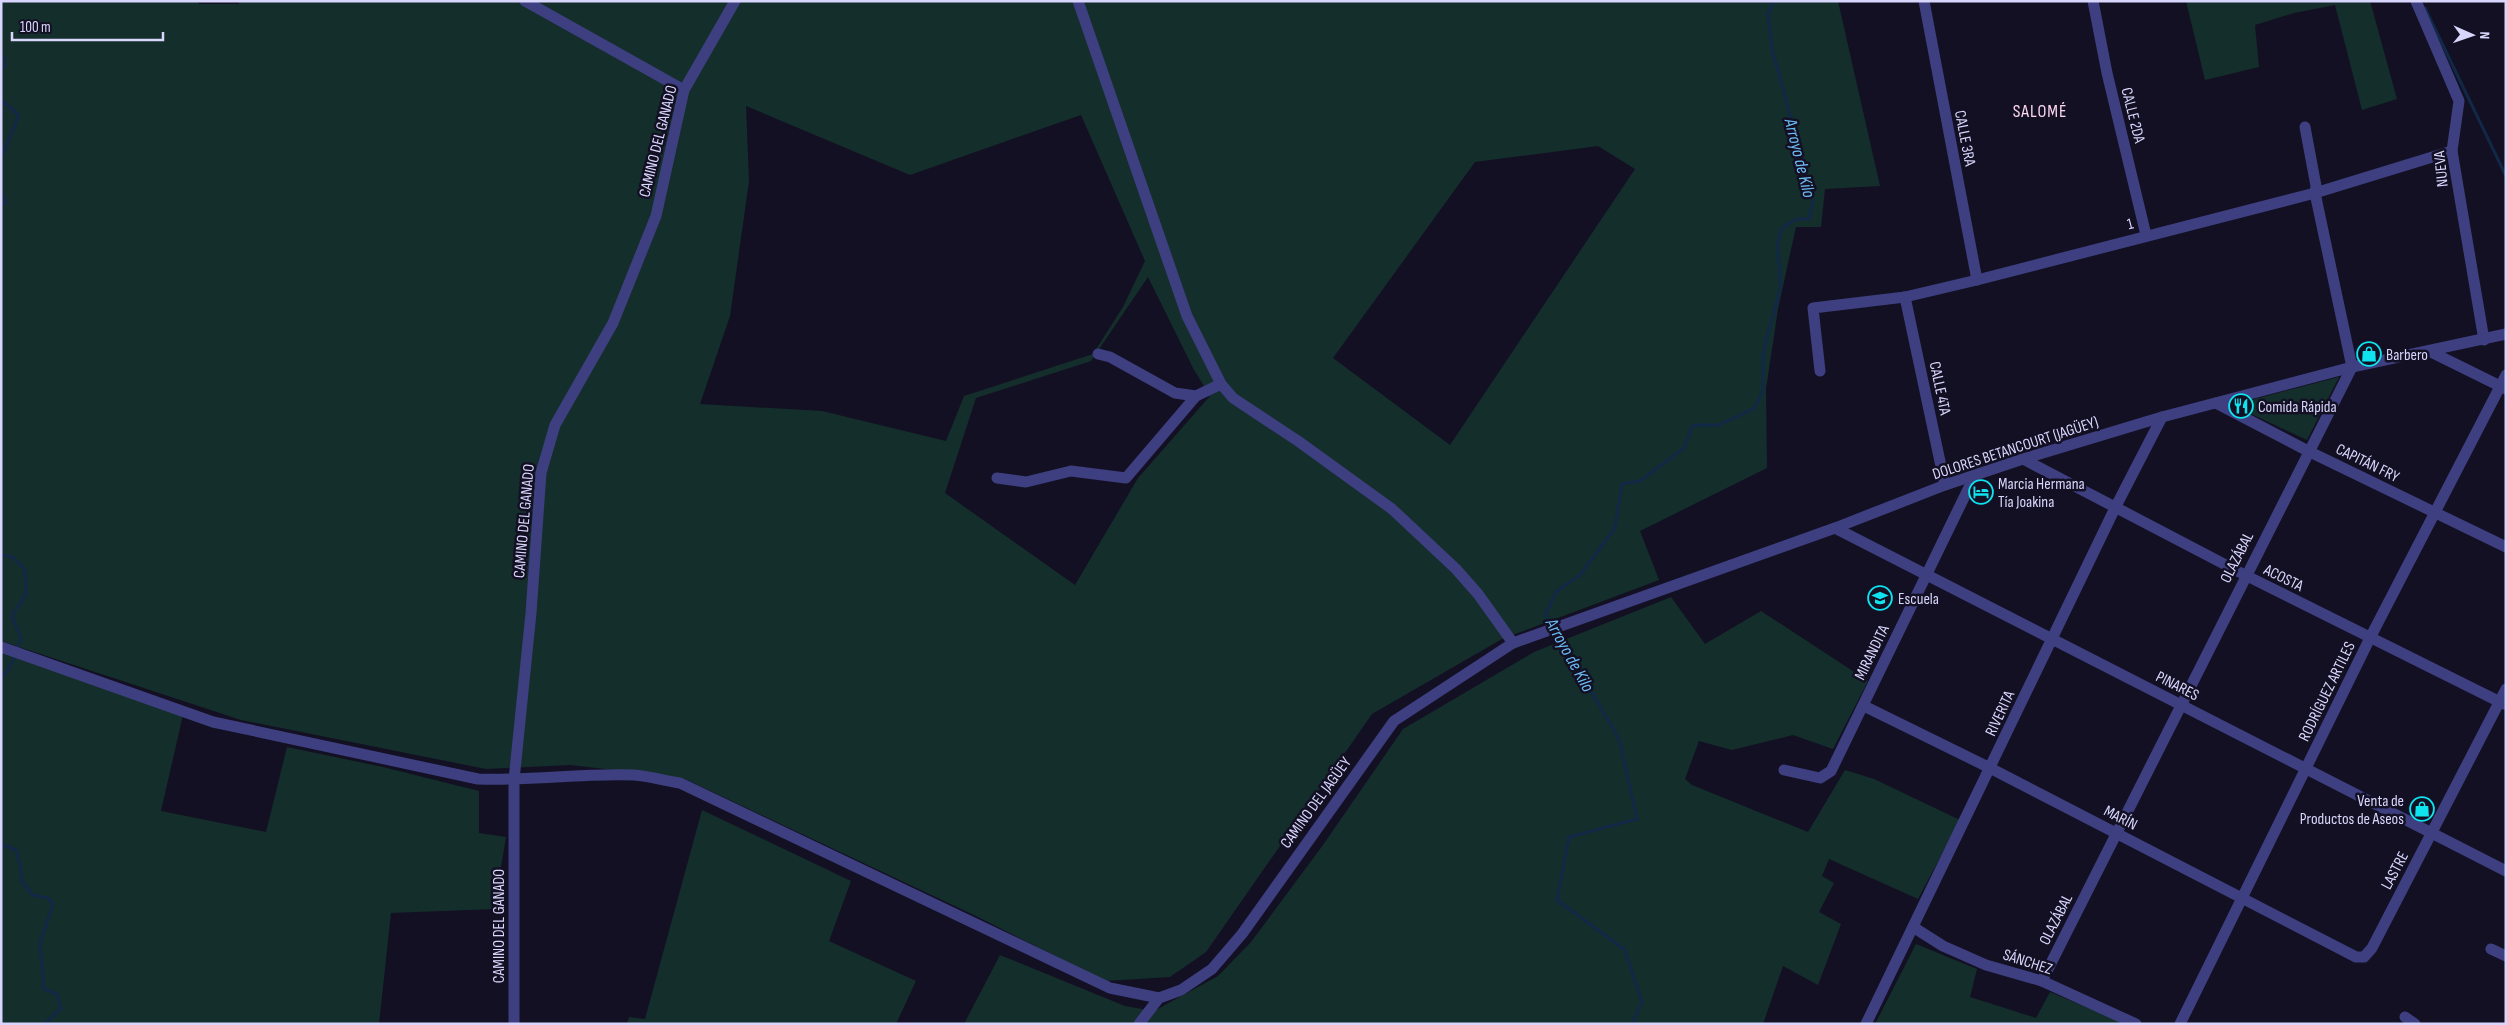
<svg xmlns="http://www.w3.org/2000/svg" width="2507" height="1025" font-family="'Sofia Sans Condensed',sans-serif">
	<rect width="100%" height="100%" fill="#131024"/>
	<g fill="#142e2b" fill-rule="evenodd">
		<path d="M1,1H198L199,4H239V1H1838L1880,186L1825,189L1821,227H1796L1778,309L1766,389L1767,468L1640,531L1659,580L1502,639L1372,714L1206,952L1170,977L1105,981L978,917L683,778L570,765L486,769L241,720L1,641ZM746,106L910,175L1081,115L1145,261L1123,307L1093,354L964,396L946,441L822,411L700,404L730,316L749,181ZM1598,146L1635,169L1450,445L1333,358L1475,162ZM1148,277L1193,368L1210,396L1138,478L1075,585L945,493L976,398L1091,361Z"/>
		<polygon points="2186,1 2370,1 2397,99 2362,110 2335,5 2294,13 2255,25 2259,67 2205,80"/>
		<polygon points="2339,377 2307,440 2232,405"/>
		<polygon points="1671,597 1705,644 1761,611 1868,681 1833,749 1793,735 1732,750 1699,741 1685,779 1692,785 1808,832 1845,770 1874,779 1960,820 1918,899 1829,859 1822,876 1834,883 1819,912 1841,924 1818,985 1783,966 1763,1024 964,1024 1000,955 1125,1006 1154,1011 1218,976 1251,942 1323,845 1403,729 1534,652"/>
		<polygon points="1,652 183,715 161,811 266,832 287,747 383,767 479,791 479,833 506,837 494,909 391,913 379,1024 1,1024"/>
		<polygon points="702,810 851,881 829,941 916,981 896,1024 627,1024 629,1017 645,1019"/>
		<polygon points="1916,944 1977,969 1970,997 2036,1018 2050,992 2126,1024 1875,1024"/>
	</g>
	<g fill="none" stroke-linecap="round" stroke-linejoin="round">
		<g stroke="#112847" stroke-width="3">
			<polyline points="2425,8 2506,176"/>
			<polyline points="1,58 5,58 5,66 1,70"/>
			<polyline points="1,100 19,115 1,158"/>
			<polyline points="1,191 6,202 1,206"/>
			<polyline points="1,555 13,557 25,570 26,594 12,616 21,639 17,649"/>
			<polyline points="1552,626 1545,615 1556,592 1580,575 1615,528 1622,484 1640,481 1684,448 1693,425 1719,425 1755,408 1763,390 1763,354 1781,285 1777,244 1782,228 1796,219 1809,219 1813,200 1772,49 1768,14 1774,1"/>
			<polyline points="1556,631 1619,739 1637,819 1569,837 1557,900 1625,950 1642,1002 1632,1024"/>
			<polyline points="1,677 9,669 15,655"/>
			<polyline points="1,844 16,850 21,867 21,880 33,895 48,898 53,904 40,943 44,989 57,994 61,1009 44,1024"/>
		</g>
		<g stroke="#3e3f80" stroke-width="11">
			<polyline points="525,1 684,90"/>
			<polyline points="1078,1 1187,316 1221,384 1233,398 1298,441 1392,509 1456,569 1478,594 1513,643"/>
			<polyline points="1924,1 1977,280"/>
			<polyline points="2093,1 2107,73 2146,235"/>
			<polyline points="2416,1 2459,101 2452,151 2484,340"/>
			<polyline points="1905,297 1945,485"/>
			<polyline points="2429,351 2506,389"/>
			<polyline points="1098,354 1110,357 1175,393 1196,396"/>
			<polyline points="1820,371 1813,308 1905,297 1977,280 2315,193 2452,151"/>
			<polyline points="2216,403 2308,451 2506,547"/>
			<polyline points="2023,459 2245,575 2504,704"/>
			<polyline points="997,478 1026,482 1071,471 1126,478 1196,396 1221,384"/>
			<polyline points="1835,528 2506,871"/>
			<path d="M1,647L213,722L478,779C530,781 582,773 634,775C649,776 665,781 680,783L1110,988L1159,998"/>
			<polyline points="1864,706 1990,768 2356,957 2364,957 2372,948 2506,689"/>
			<polyline points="1784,770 1820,778 1831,771 1975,475"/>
			<polyline points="1913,927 1943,946 1986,965 2042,981 2136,1024"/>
			<polyline points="2491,949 2506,956"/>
			<polyline points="2042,981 2352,367 2315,193 2316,186 2305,127"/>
			<polyline points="2405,1017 2415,1024"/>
			<polyline points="514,1024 514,780 531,613 541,473 555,425 613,323 656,216 684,90 735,1"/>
			<polyline points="1139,1024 1159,998 1181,990 1212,969 1242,934 1394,721 1513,643 1835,528 1945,485 2023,459 2162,417 2352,367 2506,334"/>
			<polyline points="1866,1024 2115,508 2162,417"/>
			<polyline points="2180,1024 2370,638 2506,375"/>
		</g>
	</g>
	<defs>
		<g id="shop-ring" transform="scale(1.25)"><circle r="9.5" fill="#131024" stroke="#0fe3ef" stroke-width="1.5"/><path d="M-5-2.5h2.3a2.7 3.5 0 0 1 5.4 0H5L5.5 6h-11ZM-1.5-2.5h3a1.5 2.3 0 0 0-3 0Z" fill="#0fe3ef"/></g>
		<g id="restaurant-ring" transform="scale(1.25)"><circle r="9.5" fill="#131024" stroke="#0fe3ef" stroke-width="1.5"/><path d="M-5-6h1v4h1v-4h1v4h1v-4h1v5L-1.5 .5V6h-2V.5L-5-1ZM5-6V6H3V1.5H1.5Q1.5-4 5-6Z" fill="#0fe3ef"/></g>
		<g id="hotel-ring" transform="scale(1.25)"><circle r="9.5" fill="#131024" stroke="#0fe3ef" stroke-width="1.5"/><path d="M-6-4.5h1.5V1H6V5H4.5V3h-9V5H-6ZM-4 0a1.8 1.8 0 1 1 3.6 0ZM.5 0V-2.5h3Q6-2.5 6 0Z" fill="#0fe3ef"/></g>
		<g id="school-ring" transform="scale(1.25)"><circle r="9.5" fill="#131024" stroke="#0fe3ef" stroke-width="1.5"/><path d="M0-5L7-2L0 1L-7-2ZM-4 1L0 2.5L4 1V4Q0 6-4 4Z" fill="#0fe3ef"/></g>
	</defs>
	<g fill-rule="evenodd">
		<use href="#shop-ring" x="2369" y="354"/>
		<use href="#restaurant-ring" x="2241" y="406"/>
		<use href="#hotel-ring" x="1981" y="492"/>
		<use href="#school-ring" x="1880" y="598"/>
		<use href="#shop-ring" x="2422" y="809"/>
	</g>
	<g text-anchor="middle" stroke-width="5" stroke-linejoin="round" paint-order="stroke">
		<g font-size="16" fill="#d8d6fc" stroke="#131024">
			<text transform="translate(2134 115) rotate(76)" y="6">CALLE 2DA</text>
			<text transform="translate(1966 138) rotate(79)" y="6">CALLE 3RA</text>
			<text transform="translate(657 141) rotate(-76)" y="6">CAMINO DEL GANADO</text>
			<text transform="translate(2440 169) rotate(-96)" y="6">NUEVA</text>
			<text transform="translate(2130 223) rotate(-15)" y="6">1</text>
			<text transform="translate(1941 388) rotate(78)" y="6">CALLE 4TA</text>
			<text transform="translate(2015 447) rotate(-18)" y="6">DOLORES BETANCOURT (JAGÜEY)</text>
			<text transform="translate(2368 462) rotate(26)" y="6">CAPITÁN FRY</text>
			<text transform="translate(523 521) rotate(-85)" y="6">CAMINO DEL GANADO</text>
			<text transform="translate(2236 557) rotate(-63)" y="6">OLAZÁBAL</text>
			<text transform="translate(2284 577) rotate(26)" y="6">ACOSTA</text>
			<text transform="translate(1871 652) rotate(-64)" y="6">MIRANDITA</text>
			<text transform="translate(2178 685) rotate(27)" y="6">PINARES</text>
			<text transform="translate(2326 691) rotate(-64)" y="6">RODRÍGUEZ ARTILES</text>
			<text transform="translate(1999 713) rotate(-65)" y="6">RIVERITA</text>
			<text transform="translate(1315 802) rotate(-54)" y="6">CAMINO DEL JAGÜEY</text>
			<text transform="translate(2121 817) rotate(27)" y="6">MARÍN</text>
			<text transform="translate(2394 870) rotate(-62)" y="6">LASTRE</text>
			<text transform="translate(2055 919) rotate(-63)" y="6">OLAZÁBAL</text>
			<text transform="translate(498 926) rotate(-90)" y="6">CAMINO DEL GANADO</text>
			<text transform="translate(2028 961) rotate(18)" y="6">SÁNCHEZ</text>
		</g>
		<g font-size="16" fill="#d8d6fc" stroke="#131024" text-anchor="start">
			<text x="2386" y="360">Barbero</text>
			<text x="2258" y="412">Comida Rápida</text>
			<text x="1998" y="489">Marcia Hermana<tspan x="1998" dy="18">Tía Joakina</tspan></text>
			<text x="1898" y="604">Escuela</text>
			<text x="2404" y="806" text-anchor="end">Venta de<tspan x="2404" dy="18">Productos de Aseos</tspan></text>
		</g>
		<g font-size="18" letter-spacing="1" fill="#fcd8f1" stroke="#131024">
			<text x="2040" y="117">SALOMÉ</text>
		</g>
		<g font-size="18" font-style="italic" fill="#6bbcf5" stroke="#131024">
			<text transform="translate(1800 158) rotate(76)" y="6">Arroyo de Kilo</text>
			<text transform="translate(1570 655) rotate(61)" y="6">Arroyo de Kilo</text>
		</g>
	</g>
	<rect width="2507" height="1025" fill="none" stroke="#d8d6fc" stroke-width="5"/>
	<g transform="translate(2472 35) rotate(92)" stroke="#131024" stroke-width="4" paint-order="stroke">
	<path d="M0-4L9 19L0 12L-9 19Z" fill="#d8d6fc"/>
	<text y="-8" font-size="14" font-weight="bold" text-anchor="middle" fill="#d8d6fc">N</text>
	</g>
	<path d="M12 32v8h151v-8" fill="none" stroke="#d8d6fc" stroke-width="2.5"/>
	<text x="20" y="32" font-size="15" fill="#d8d6fc" stroke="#131024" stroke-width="4" paint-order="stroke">100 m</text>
</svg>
